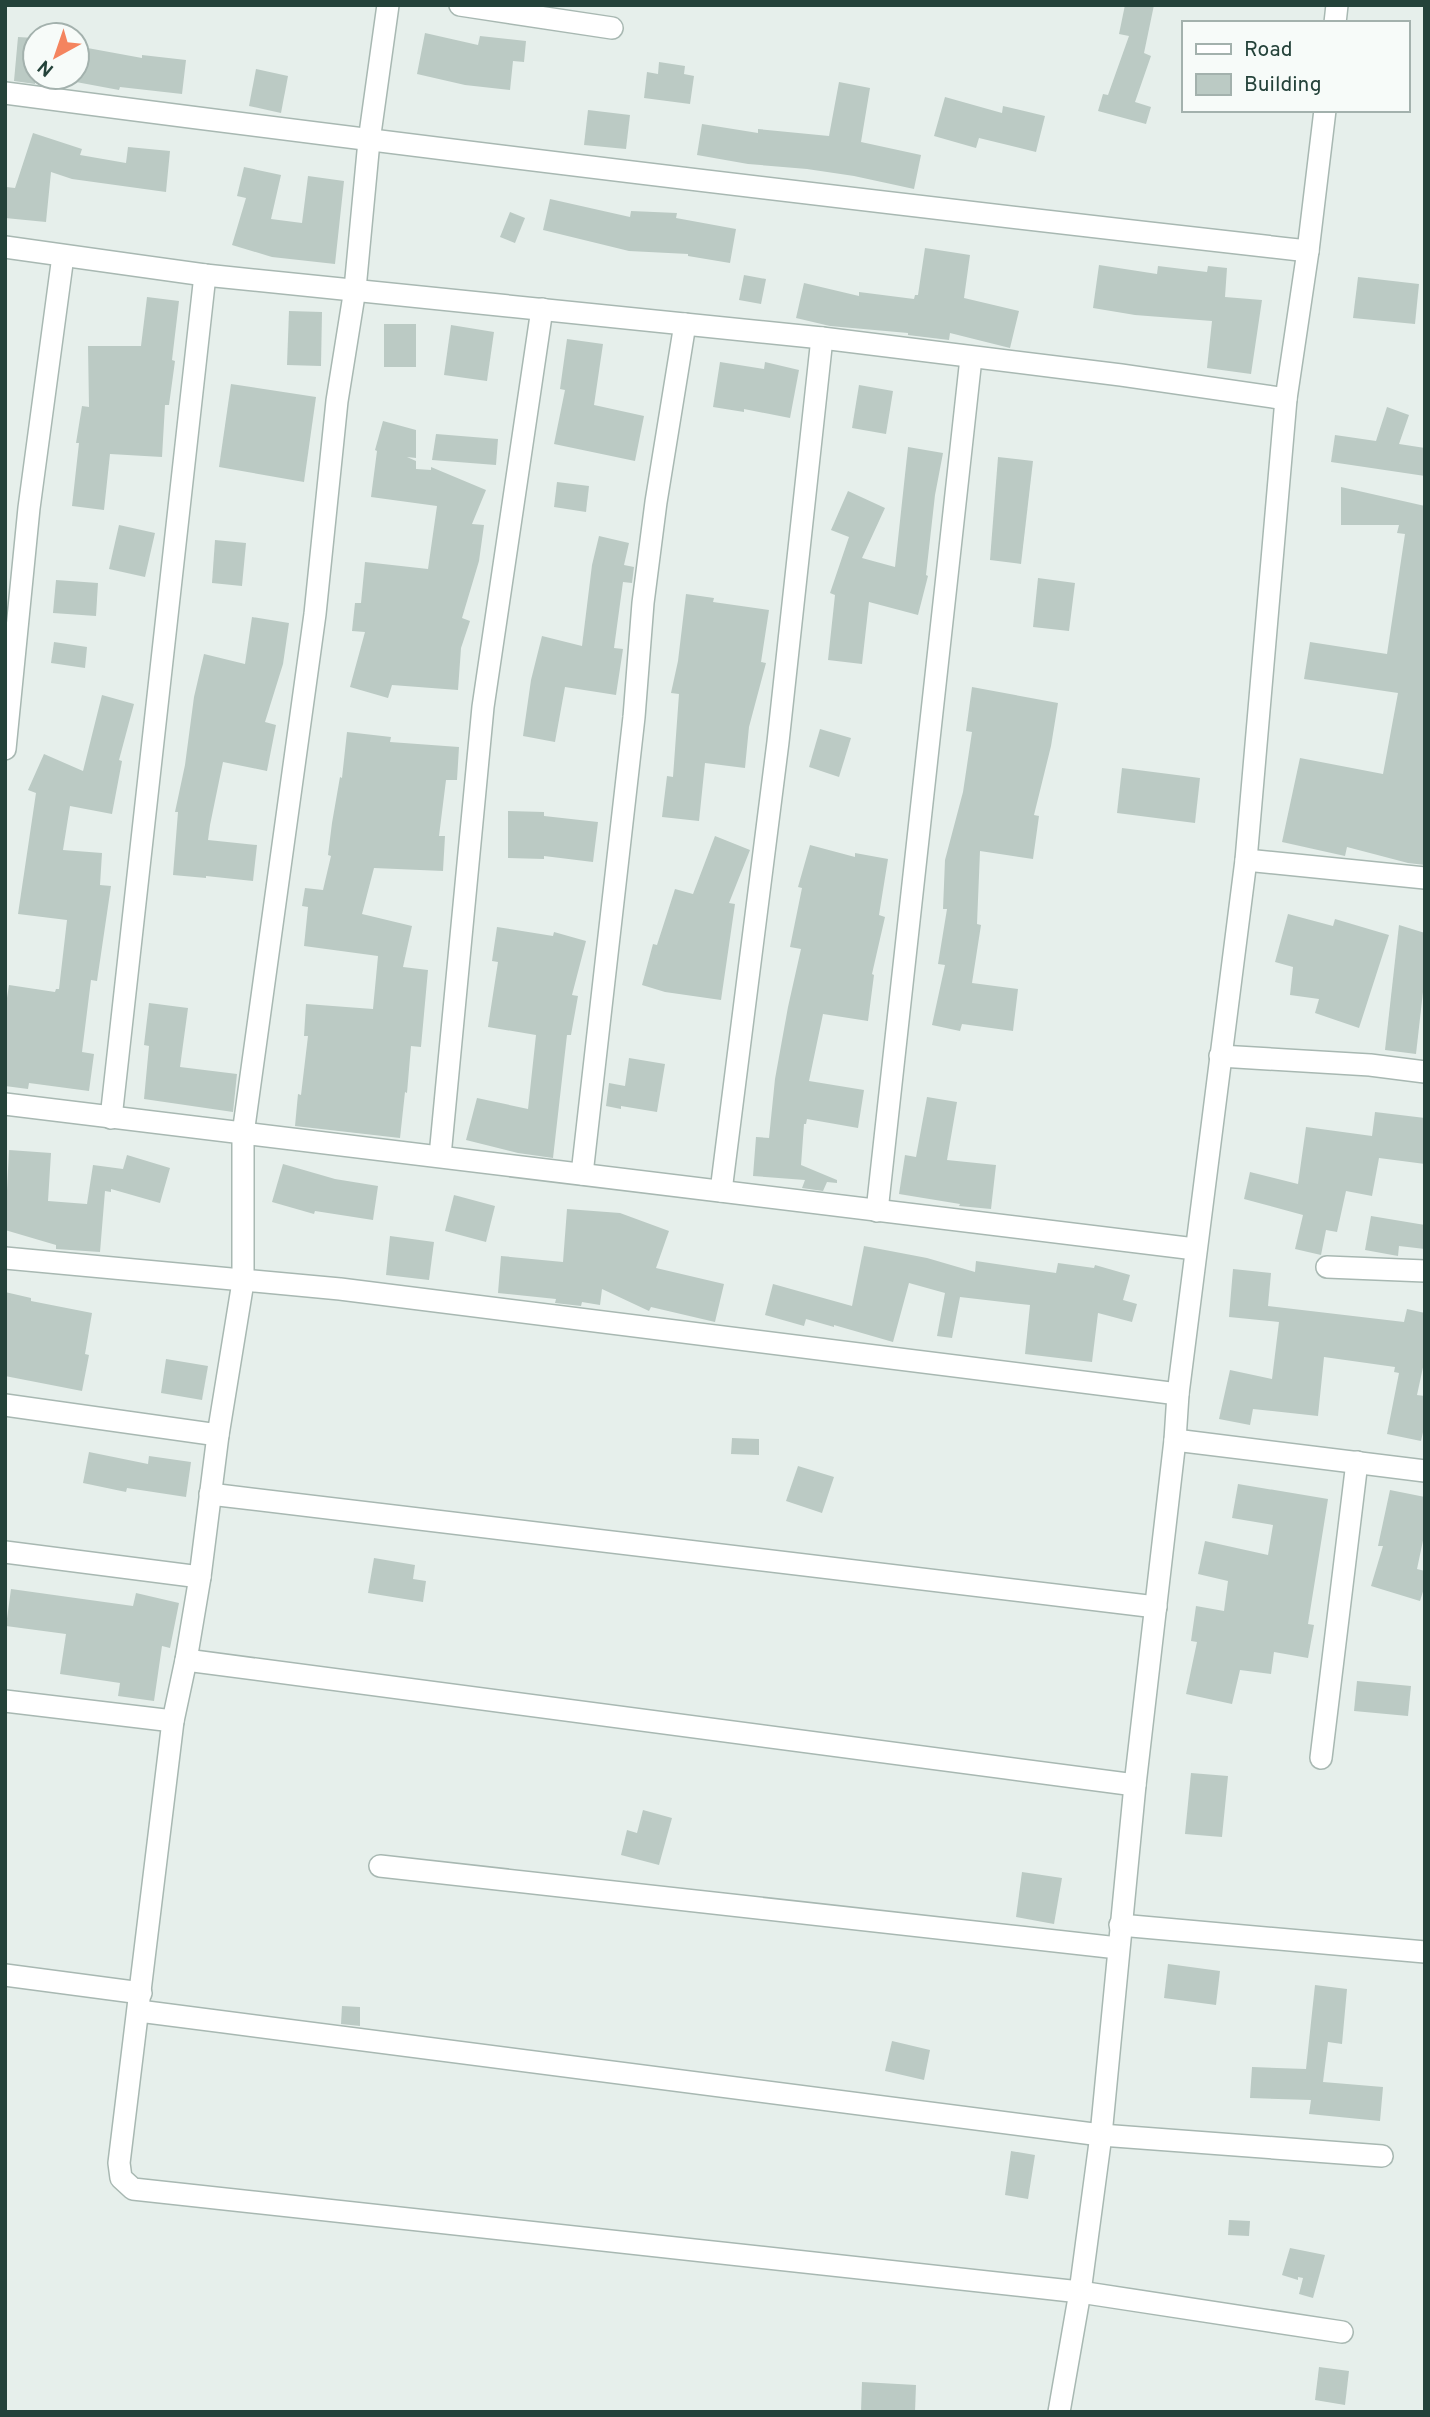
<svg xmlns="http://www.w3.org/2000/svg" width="1430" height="2417" font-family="Overpass,sans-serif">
	<rect width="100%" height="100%" fill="#e6efeb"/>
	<g fill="#bbcac4">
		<polygon points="1125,5 1154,5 1144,53 1151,56 1135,102 1151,107 1146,124 1098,111 1103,94 1108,95 1129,36 1119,34"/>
		<polygon points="425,33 478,45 480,36 526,41 524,62 513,61 510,90 465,85 417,74"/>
		<polygon points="18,37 35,38 35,84 14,81"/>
		<polygon points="82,47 142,58 142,55 186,60 182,94 120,87 119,90 76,82"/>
		<polygon points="659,62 685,66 684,74 694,76 690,104 644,98 647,72 658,74"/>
		<polygon points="256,69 288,76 281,113 249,106"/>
		<polygon points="839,82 870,88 861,142 921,155 914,189 854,176 807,169 748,164 697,155 702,124 758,133 758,129 829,136"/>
		<polygon points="945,97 1002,113 1003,106 1045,116 1036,152 979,138 976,148 934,136"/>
		<polygon points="588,110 630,115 626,149 584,145"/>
		<polygon points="33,133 82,149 80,155 126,163 128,147 170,151 166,192 72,179 51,172 46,222 5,218 6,187 15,188"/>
		<polygon points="244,167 281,175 271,219 302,223 308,176 344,181 335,264 272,257 232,245 246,198 237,196"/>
		<polygon points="550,199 630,217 631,211 677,213 676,218 736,229 730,263 688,256 688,254 629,251 543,230"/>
		<polygon points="510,212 525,218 515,243 500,237"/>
		<polygon points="925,248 970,255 964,298 1019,311 1010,348 950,333 949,340 908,335 908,333 830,326 796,318 804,283 859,296 859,292 914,299 915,295 918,295"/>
		<polygon points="1099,265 1157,274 1158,266 1207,272 1208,266 1227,268 1225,297 1262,300 1251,374 1207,368 1212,321 1135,315 1093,308"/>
		<polygon points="744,275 766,279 761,304 739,300"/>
		<polygon points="1358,277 1419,284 1415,324 1353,318"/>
		<polygon points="147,297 179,301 172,360 175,361 169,405 165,405 162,457 110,454 104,510 72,506 79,443 76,443 82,406 89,407 88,346 141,346"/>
		<polygon points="289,311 322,312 321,366 287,365"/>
		<rect x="384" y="324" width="32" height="43"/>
		<polygon points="451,325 494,332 487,381 444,375"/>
		<polygon points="567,339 603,344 594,405 644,416 635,461 554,444 565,390 560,389"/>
		<polygon points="720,362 764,369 765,362 799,370 790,418 744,409 744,412 713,407"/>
		<polygon points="231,384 316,397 304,482 219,467"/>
		<polygon points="859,385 893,391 886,434 852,428"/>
		<polygon points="1387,407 1409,415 1399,444 1425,448 1425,476 1331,462 1335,435 1376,441"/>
		<polygon points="383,421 416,430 416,458 407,457 416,461 416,469 431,470 431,467 486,490 472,524 484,525 479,561 462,618 470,621 461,648 458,690 392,685 388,698 350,687 365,632 352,631 355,603 361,603 365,562 428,569 437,506 371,497 377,451 375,450"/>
		<polygon points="436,434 498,439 496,465 432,460"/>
		<polygon points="908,447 943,453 935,495 926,575 928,576 918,615 869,602 862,664 828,660 835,595 830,593 849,537 831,530 848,491 885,508 862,558 895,567"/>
		<polygon points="998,457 1033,461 1021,564 990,560"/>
		<polygon points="557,482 589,486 586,512 554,507"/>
		<polygon points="1341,487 1425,506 1425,865 1408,863 1347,847 1345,856 1282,842 1300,758 1383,774 1398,693 1304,679 1310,642 1387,654 1405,534 1397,533 1399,525 1341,525"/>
		<polygon points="119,525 155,533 145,577 109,569"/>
		<polygon points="599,536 629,543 624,565 634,567 632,583 623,582 614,648 623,649 616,695 565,687 555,742 523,736 531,680 542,636 582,646 592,565"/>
		<polygon points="215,540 246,543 242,586 212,583"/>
		<polygon points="1038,578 1075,583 1069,631 1033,627"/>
		<polygon points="56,580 98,583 96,616 53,613"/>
		<polygon points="686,594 714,598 713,602 769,610 761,662 766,663 749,727 745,768 705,763 699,821 662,817 667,776 673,777 679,694 671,693 678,661"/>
		<polygon points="252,617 289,623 283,664 265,722 276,725 267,771 223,762 210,825 208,840 257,845 253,881 206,876 206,878 173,875 178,812 175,812 185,765 194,697 204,654 245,664"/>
		<polygon points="54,642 87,647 85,668 51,663"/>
		<polygon points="972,687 1058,703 1051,746 1034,815 1039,816 1033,859 980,851 977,924 981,925 972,983 1018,989 1013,1031 962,1024 960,1031 932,1025 945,965 938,964 947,909 943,909 945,860 963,792 972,732 966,731"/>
		<polygon points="102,695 134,704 119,760 122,761 112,814 70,806 63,850 102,853 100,885 111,886 97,981 91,980 82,1052 94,1054 89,1091 29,1083 28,1089 5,1086 5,1011 9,985 55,992 56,989 59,989 67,920 18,914 36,793 28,790 44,754 83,771"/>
		<polygon points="820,729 851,738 839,777 809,767"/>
		<polygon points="347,732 391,737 390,742 459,747 457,780 446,780 439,836 445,836 443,871 374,868 362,914 412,926 403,967 428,970 421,1047 411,1046 407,1093 405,1092 400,1138 295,1126 298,1094 301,1095 308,1036 304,1036 306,1004 373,1009 378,956 304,946 308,907 302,906 305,888 323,890 331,856 328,855 332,823 340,777 342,778"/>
		<polygon points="1122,768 1200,778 1195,823 1117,813"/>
		<polygon points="508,811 544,812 544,816 598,822 593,862 544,856 544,859 508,858"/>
		<polygon points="715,836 750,850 729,903 735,904 721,1000 665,992 642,985 653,944 657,945 675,889 693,894"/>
		<polygon points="810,845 855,857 855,853 888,859 879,915 885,917 872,974 874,975 868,1021 823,1014 809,1081 864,1090 858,1128 807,1119 806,1124 804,1124 801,1165 837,1180 837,1183 827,1182 823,1191 802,1188 805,1180 753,1176 756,1137 769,1138 775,1079 788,1007 801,949 790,947 802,888 798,887"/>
		<polygon points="1288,914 1333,926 1335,919 1389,935 1359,1028 1315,1013 1319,999 1290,995 1293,967 1275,962"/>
		<polygon points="1399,925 1425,933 1425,974 1416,1054 1385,1050"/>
		<polygon points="497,927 553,936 554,932 586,941 572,995 578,996 571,1035 567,1035 553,1158 518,1153 466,1140 477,1098 528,1109 536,1035 488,1027 498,962 492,961"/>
		<polygon points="149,1003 188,1008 180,1067 237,1074 233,1112 144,1099 149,1046 144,1045"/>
		<polygon points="629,1058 665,1064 657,1112 621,1106 621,1109 606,1106 609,1083 625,1086"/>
		<polygon points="927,1097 957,1102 947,1160 996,1165 991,1209 959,1206 960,1204 899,1194 905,1155 916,1157"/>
		<polygon points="1375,1112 1425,1118 1425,1164 1379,1158 1372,1196 1346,1191 1337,1232 1326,1230 1321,1255 1295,1249 1303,1215 1244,1199 1250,1172 1298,1184 1306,1127 1372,1136"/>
		<polygon points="9,1150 51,1153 48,1201 87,1204 93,1165 123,1169 127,1155 170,1168 160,1203 111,1189 111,1192 105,1191 100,1252 56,1249 56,1245 5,1230"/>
		<polygon points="283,1164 335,1179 378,1186 373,1220 315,1211 314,1214 272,1202"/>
		<polygon points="454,1195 495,1206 486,1242 445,1231"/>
		<polygon points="567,1209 620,1213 669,1231 656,1268 724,1284 715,1322 651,1307 649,1311 602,1289 600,1305 582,1302 581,1306 555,1303 556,1299 498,1293 501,1256 563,1262"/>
		<polygon points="1371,1216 1425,1225 1425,1249 1399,1246 1398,1256 1365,1250"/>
		<polygon points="390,1236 434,1242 429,1280 386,1275"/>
		<polygon points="864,1246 927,1258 975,1272 976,1261 1056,1273 1058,1263 1094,1268 1095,1265 1130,1275 1123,1300 1137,1304 1132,1322 1098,1313 1092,1362 1025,1354 1030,1305 960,1297 952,1338 937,1336 945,1293 909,1283 893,1342 834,1325 834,1327 806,1319 804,1326 765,1315 773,1284 852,1306"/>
		<polygon points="1233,1269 1271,1273 1268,1306 1404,1322 1407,1309 1425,1313 1425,1358 1417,1395 1425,1396 1425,1423 1421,1441 1387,1434 1399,1373 1394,1372 1395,1367 1324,1357 1318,1416 1253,1409 1250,1425 1219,1419 1230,1370 1272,1379 1279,1322 1229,1317"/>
		<polygon points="5,1292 31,1298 31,1301 92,1313 85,1354 89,1355 82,1391 5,1376"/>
		<polygon points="166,1359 208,1366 202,1400 161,1393"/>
		<polygon points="732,1438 759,1439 759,1455 731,1454"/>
		<polygon points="89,1452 148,1464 149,1456 191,1462 186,1497 127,1488 126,1492 83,1483"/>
		<polygon points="798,1466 834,1477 822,1513 786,1501"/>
		<polygon points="1238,1484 1328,1499 1308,1624 1314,1625 1308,1658 1274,1652 1271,1674 1240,1670 1232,1704 1186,1694 1197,1642 1191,1641 1196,1606 1224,1611 1228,1581 1198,1574 1205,1541 1268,1555 1273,1525 1232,1518"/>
		<polygon points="1390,1490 1425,1497 1425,1531 1417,1569 1425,1571 1425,1585 1420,1601 1371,1586 1383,1546 1378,1546"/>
		<polygon points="374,1558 415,1565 413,1579 426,1581 423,1602 368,1593"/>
		<polygon points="11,1589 133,1606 136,1593 179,1603 170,1648 162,1646 154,1701 118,1696 120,1683 60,1674 66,1634 6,1626"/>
		<polygon points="1357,1681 1411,1686 1408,1716 1354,1711"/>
		<polygon points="1191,1773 1228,1776 1222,1837 1185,1834"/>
		<polygon points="643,1810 672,1818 659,1865 621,1855 627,1830 637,1833"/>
		<polygon points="1022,1872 1062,1878 1054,1924 1016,1917"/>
		<polygon points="1168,1964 1220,1971 1216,2005 1164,1998"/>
		<polygon points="1315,1985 1347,1989 1342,2044 1328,2042 1323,2082 1383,2087 1380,2121 1309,2114 1311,2100 1250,2098 1252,2067 1306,2069"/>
		<polygon points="342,2006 360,2007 360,2026 341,2024"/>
		<polygon points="892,2041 930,2050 924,2080 885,2071"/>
		<polygon points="1011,2151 1035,2155 1028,2199 1005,2195"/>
		<polygon points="1229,2220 1250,2221 1249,2236 1228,2235"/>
		<polygon points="1290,2248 1325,2255 1313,2298 1299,2294 1303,2278 1298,2277 1298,2280 1282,2275"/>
		<polygon points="1319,2367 1349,2371 1345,2405 1315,2400"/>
		<polygon points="862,2382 916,2385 915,2412 861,2412"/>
	</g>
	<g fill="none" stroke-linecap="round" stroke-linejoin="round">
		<g stroke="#a8b8b2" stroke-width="24">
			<g id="minor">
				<polyline points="388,5 369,141 355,289 337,401 315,614 243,1134 243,1282 218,1435 200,1577 186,1660 173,1721 119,2163 121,2178 133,2189 1080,2292 1342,2332"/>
				<polyline points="460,5 612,28"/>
				<polyline points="1335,23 1337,5"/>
				<path d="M5,93C439,150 873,202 1308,251"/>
				<polyline points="5,247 205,275 822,338 1121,375 1286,399"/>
				<polyline points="5,749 29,508 63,256"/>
				<polyline points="1246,860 1425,878"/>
				<polyline points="1220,1056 1370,1065 1425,1072"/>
				<polyline points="5,1104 1195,1249"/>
				<polyline points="111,1118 205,275"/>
				<polyline points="440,1156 483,707 542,309"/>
				<polyline points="582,1174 634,717 643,603 656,502 685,324"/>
				<polyline points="721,1191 778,742 822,338"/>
				<polyline points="877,1211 971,358"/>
				<polyline points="5,1258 340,1289 1178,1394"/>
				<polyline points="1327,1267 1425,1271"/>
				<polyline points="5,1405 218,1435"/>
				<polyline points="1175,1440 1425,1471"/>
				<polyline points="210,1494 1156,1607"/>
				<polyline points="5,1552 200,1577"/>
				<polyline points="186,1660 1135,1785"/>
				<polyline points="5,1701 173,1721"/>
				<polyline points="1321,1758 1357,1462"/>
				<polyline points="380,1866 1118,1948"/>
				<polyline points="1120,1925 1425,1952"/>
				<polyline points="5,1975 141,1993"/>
				<polyline points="139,2011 1101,2135 1382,2156"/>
				<polyline points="1059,2412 1080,2292 1101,2135 1135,1785 1175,1440 1178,1394 1246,860 1286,399 1308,251 1325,110"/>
			</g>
		</g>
		<use href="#minor" stroke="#fff" stroke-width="21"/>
	</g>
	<rect width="1430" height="2417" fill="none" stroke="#24423a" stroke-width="14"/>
	<rect x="1182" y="21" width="228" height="91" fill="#f7fbf9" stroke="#a3b1ad" stroke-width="2"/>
	<rect x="1196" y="44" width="35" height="10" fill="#ffffff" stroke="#a3b1ad" stroke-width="2"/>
	<text x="1244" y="56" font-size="21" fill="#24423a">Road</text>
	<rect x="1196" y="74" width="35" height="21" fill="#bbcac4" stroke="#a3b1ad" stroke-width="2"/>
	<text x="1244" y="91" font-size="21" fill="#24423a">Building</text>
	<g transform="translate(56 56) rotate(220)"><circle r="33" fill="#f7fbf9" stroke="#a3b1ad" stroke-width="2"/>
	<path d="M0-5L12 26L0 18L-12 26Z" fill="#f4845f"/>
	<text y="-10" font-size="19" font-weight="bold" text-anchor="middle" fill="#24423a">N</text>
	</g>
</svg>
